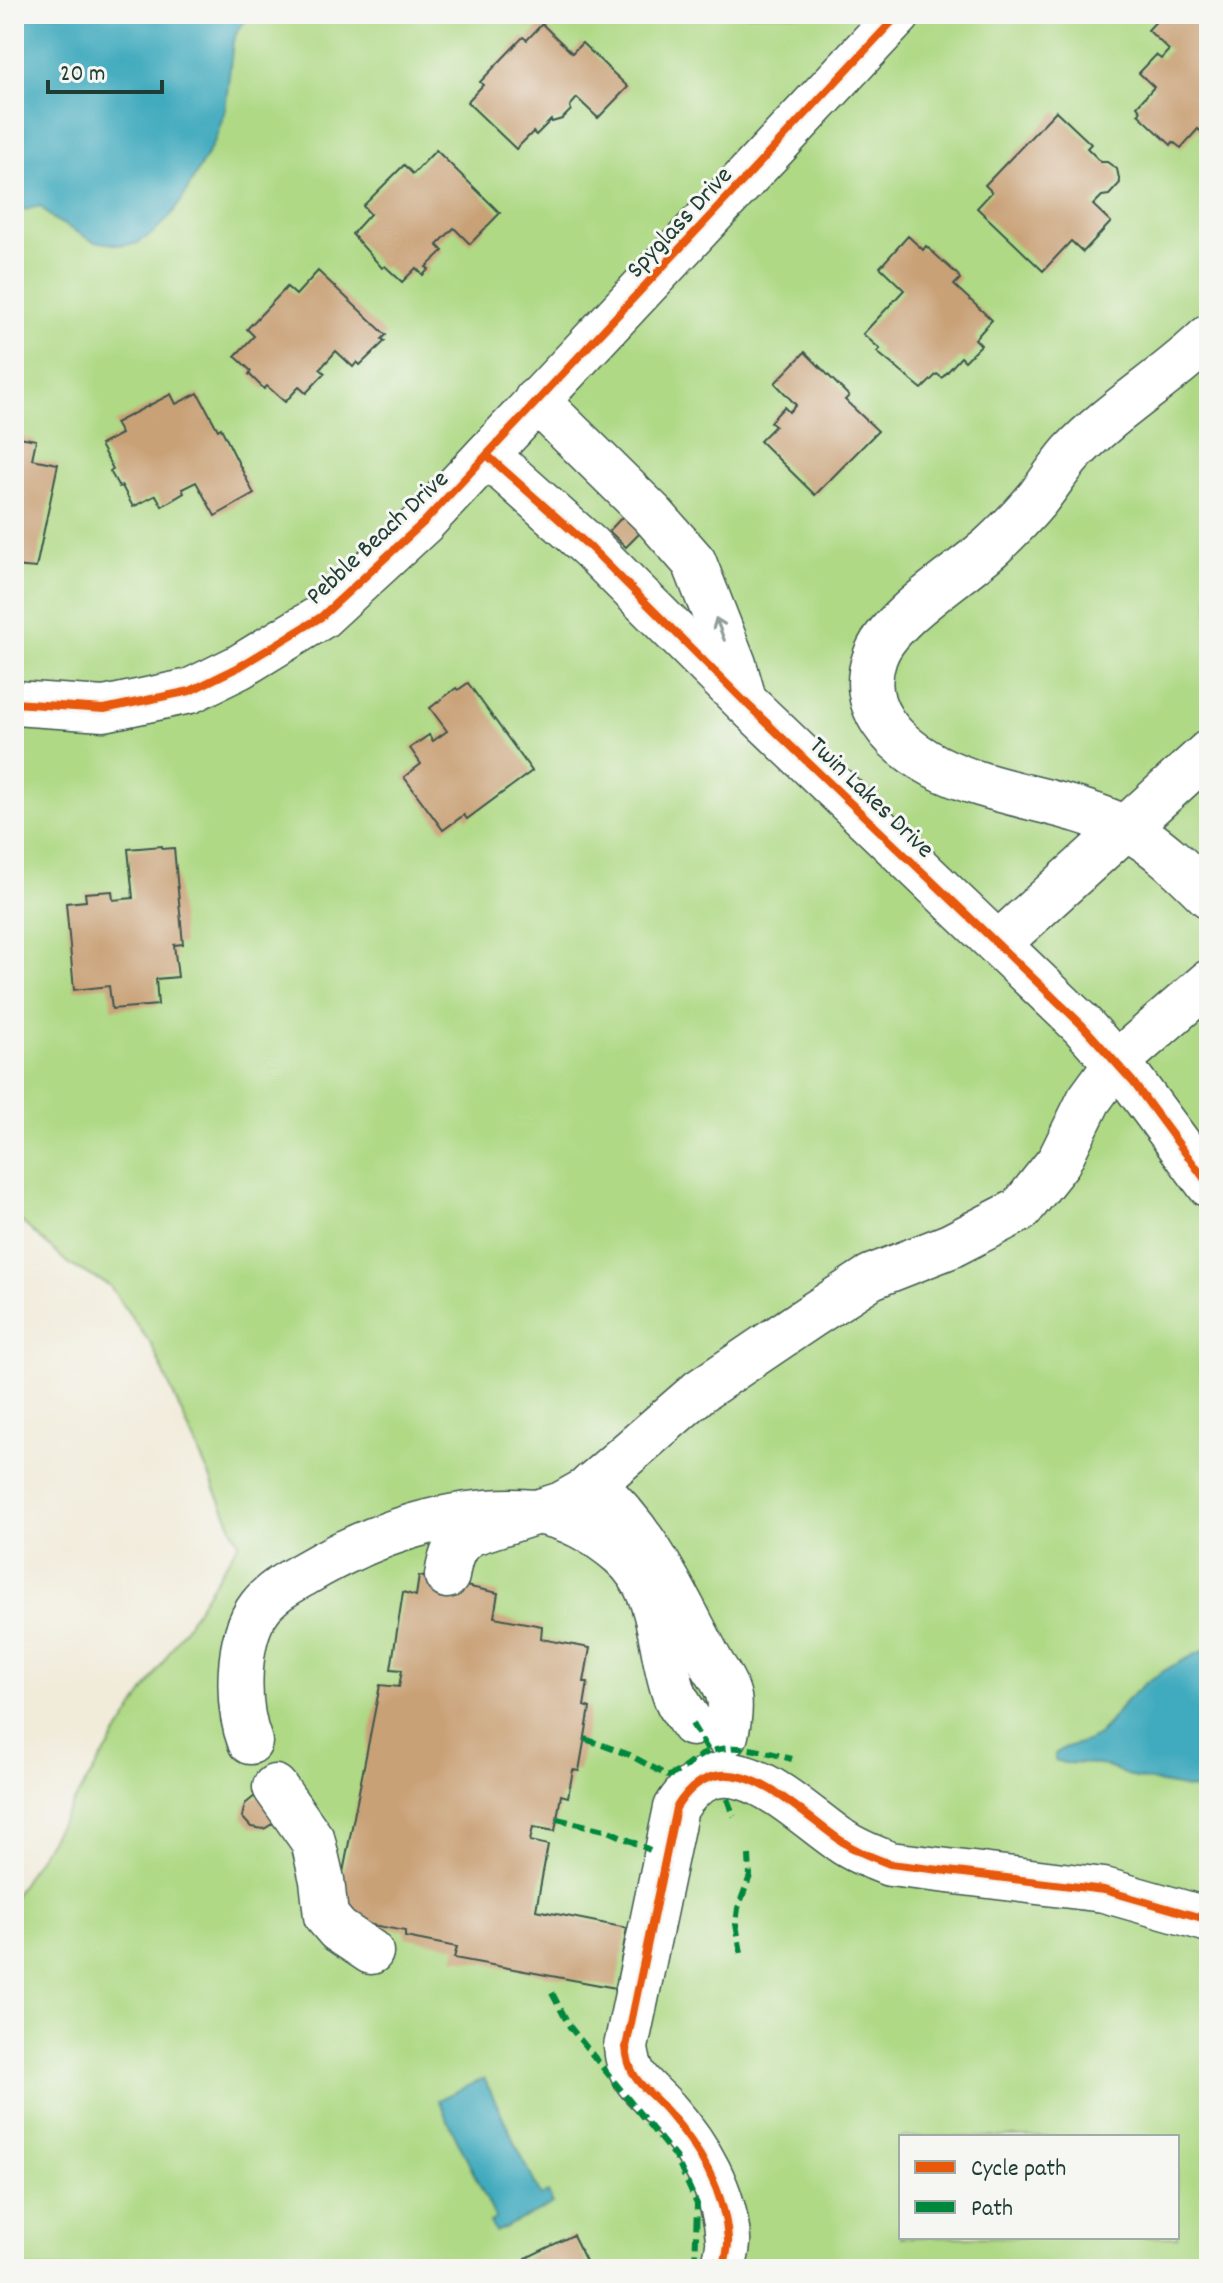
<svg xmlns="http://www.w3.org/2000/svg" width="1223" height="2283" font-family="Dekko,sans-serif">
	<rect width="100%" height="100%" fill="#f6f6f2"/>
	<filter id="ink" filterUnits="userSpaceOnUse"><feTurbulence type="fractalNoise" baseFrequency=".0125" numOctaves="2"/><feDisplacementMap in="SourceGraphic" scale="16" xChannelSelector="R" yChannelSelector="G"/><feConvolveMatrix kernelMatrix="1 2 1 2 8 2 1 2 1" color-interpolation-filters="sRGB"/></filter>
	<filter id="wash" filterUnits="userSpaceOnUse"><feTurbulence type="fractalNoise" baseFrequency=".006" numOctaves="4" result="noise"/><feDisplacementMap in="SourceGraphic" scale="32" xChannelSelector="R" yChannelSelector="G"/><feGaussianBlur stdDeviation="1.8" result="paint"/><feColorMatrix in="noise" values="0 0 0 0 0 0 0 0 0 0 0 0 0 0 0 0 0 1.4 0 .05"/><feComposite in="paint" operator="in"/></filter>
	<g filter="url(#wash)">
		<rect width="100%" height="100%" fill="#f1ebd9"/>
		<path fill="#afd985" stroke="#678b5c" stroke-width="2" fill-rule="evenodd" d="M14,14H1209V2269H14V1896L239,1543L152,1346L109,1285L70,1265L14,1215ZM901,2137H1177V2237H901Z"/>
		<g fill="#3faabe" stroke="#2f7479" stroke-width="2">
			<polygon points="14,14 250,14 237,32 233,42 225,111 215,140 182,200 168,219 153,233 136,244 121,245 93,241 53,219 40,206 25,210 14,199"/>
			<path d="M1209,1648V1792L1135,1778L1100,1764L1064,1763L1055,1760V1754C1068,1742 1085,1746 1099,1734C1109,1725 1117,1711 1126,1701C1149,1676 1179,1662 1209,1648Z"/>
			<polygon points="484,2078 541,2196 548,2193 553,2204 495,2232 490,2222 496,2219 438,2100"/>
		</g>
		<g id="blocks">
			<g fill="#c9a177">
				<polygon points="1163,14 1203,14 1209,20 1209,128 1204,134 1198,129 1181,148 1173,142 1171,145 1138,114 1141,111 1137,106 1154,87 1139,73 1156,55 1161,59 1169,50 1148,30"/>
				<polygon points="542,24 572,53 582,43 628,87 598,118 577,98 570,106 571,110 562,119 552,122 551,120 536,135 533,132 516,149 467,102 483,85 480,82 523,37 527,40"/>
				<polygon points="1056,111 1091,144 1087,148 1101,162 1107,162 1117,169 1120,183 1109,195 1102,196 1093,205 1111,222 1083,252 1071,241 1043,271 977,208 992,192 985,185"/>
				<polygon points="436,150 500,213 470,244 454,228 437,245 443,251 426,267 429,269 423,275 416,268 402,282 385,266 382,268 352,234 370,214 363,206 404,165 413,174"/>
				<polygon points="908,236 923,250 926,246 958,275 960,279 954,285 992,320 975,339 981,345 965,361 961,357 942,378 937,374 922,389 877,352 880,349 863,334 904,290 880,267"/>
				<polygon points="318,271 386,335 382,339 385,341 360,365 357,362 353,367 336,351 320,369 325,373 306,393 299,387 285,402 267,386 264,389 249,374 251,371 235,356 254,336 247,329 287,287 296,295"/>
				<polygon points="805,352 849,396 845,400 878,431 815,495 760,441 775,426 770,422 784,407 789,412 796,405 775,383"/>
				<polygon points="198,393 218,430 221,428 254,494 215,516 196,482 182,489 184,493 162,506 156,495 133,507 122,486 119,487 110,471 113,469 100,445 121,434 115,423 171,394 176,404"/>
				<polygon points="14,436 36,440 32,459 58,464 36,568 14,566"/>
				<polygon points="626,513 643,530 626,547 609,531"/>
				<polygon points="468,683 532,771 467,819 464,815 443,830 404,777 421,764 410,748 429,735 433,741 447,731 430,708 456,688 458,690"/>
				<polygon points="162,846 162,849 174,848 183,944 174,945 178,977 156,979 158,1005 112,1009 109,986 74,990 66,903 86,901 85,893 112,891 113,900 133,898 128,849"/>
				<polygon points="419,1576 498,1593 494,1617 542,1626 541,1639 590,1648 584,1682 588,1682 584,1706 590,1708 579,1771 573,1770 568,1797 561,1795 555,1831 533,1827 530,1841 548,1845 536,1910 627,1928 616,1988 454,1958 457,1947 405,1937 405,1931 334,1918 380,1685 399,1687 402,1670 391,1669 403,1592 416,1596"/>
				<polygon points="255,1796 269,1797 275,1822 264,1829 251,1827 242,1817 245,1804"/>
				<polygon points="573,2235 590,2269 531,2269 526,2258"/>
			</g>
		</g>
	</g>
	<g filter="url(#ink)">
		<use href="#blocks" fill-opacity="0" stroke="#3e574d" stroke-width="2"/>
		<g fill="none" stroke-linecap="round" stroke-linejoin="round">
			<g stroke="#3e574d" stroke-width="47">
				<g id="minor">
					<path d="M1209,337C1166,379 1112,410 1071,454C1059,468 1049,484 1038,498C1024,515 1008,531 992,546C961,574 888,618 875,657C857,706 893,744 935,766C993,796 1066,799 1125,828C1154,841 1186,873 1209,896"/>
					<polyline points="536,400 652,514 694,562 734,664 742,692"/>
					<polyline points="487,455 590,547 745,702 1082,1025 1133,1082 1209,1185"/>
					<polyline points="14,703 104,709 190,691 239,667 321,617 424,522 899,14"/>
					<polyline points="998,944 1209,752"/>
					<path d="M593,1484C651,1535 677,1600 713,1666C732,1693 733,1703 726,1735"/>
					<path d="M447,1576C450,1556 454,1543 472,1533L562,1504L585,1491L700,1391L811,1316L871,1277L950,1246L1020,1210L1059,1161L1089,1100L1116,1063L1209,982"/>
					<path d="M250,1742C236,1706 236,1638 260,1607C271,1592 288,1583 304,1574C371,1534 456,1505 535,1512C566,1515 598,1534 621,1554C664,1592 657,1643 674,1693C677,1704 686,1715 692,1724"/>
					<polyline points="275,1787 313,1841 322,1880 326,1916 338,1930 371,1952"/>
					<path d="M723,2269C725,2259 729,2248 728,2239C725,2192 699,2147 668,2112C646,2087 629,2082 626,2047L676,1808C723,1731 792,1807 840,1840C855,1851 872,1857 890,1864L1104,1890L1209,1920"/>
				</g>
			</g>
			<use href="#minor" stroke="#fff" stroke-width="44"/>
			<g stroke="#00873e" stroke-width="6" stroke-dasharray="12 6" stroke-linecap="butt">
				<polyline points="692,1724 709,1752"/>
				<path d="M585,1739L630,1755L668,1776C681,1772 689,1763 700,1756C730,1740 762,1751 792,1759"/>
				<polyline points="727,1799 734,1816"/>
				<polyline points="557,1819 609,1831 650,1850"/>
				<polyline points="741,1953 736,1924 738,1908 750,1876 749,1855"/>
				<polyline points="552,1993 570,2027 676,2158 697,2204 695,2269"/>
			</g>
			<g stroke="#f6f6f2" stroke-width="13">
				<g id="cycleway">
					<polyline points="487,455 590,547 745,702 1082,1025 1133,1082 1209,1185"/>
					<polyline points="14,703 104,709 190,691 239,667 321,617 424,522 899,14"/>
					<path d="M723,2269C725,2259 729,2248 728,2239C725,2192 699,2147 668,2112C646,2087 629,2082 626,2047L676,1808C723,1731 792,1807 840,1840C855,1851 872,1857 890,1864L1104,1890L1209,1920"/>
				</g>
			</g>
			<use href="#cycleway" stroke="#e8590c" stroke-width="8"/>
		</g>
		<defs><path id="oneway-shaft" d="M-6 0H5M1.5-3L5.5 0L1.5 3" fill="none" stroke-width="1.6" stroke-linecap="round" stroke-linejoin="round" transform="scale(2)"/></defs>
		<use stroke="#8f9e9a" href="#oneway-shaft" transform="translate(720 629) rotate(-111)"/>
	</g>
	<g text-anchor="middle" stroke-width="6" stroke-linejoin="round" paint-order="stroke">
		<g font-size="26" fill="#1f3d34" stroke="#f6f6f2">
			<text transform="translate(678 221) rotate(-47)" y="9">Spyglass Drive</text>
			<text transform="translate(376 536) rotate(-43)" y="9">Pebble Beach Drive</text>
			<text transform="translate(873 796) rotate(44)" y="9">Twin Lakes Drive</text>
		</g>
	</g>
	<rect width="1223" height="2283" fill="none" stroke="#f6f6f2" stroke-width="48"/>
	<rect x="899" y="2135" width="280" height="104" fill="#f6f6f2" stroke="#a0aca6" stroke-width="2"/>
	<rect x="915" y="2161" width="40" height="12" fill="#e8590c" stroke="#a0aca6" stroke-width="2"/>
	<text x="971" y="2175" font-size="24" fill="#1f3d34">Cycle path</text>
	<rect x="915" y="2201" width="40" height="12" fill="#00873e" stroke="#a0aca6" stroke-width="2"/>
	<text x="971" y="2215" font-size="24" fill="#1f3d34">Path</text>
	<path d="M48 80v12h114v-12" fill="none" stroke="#1f3d34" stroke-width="4"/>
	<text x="60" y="80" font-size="24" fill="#1f3d34" stroke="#f6f6f2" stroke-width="6" paint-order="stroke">20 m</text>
</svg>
